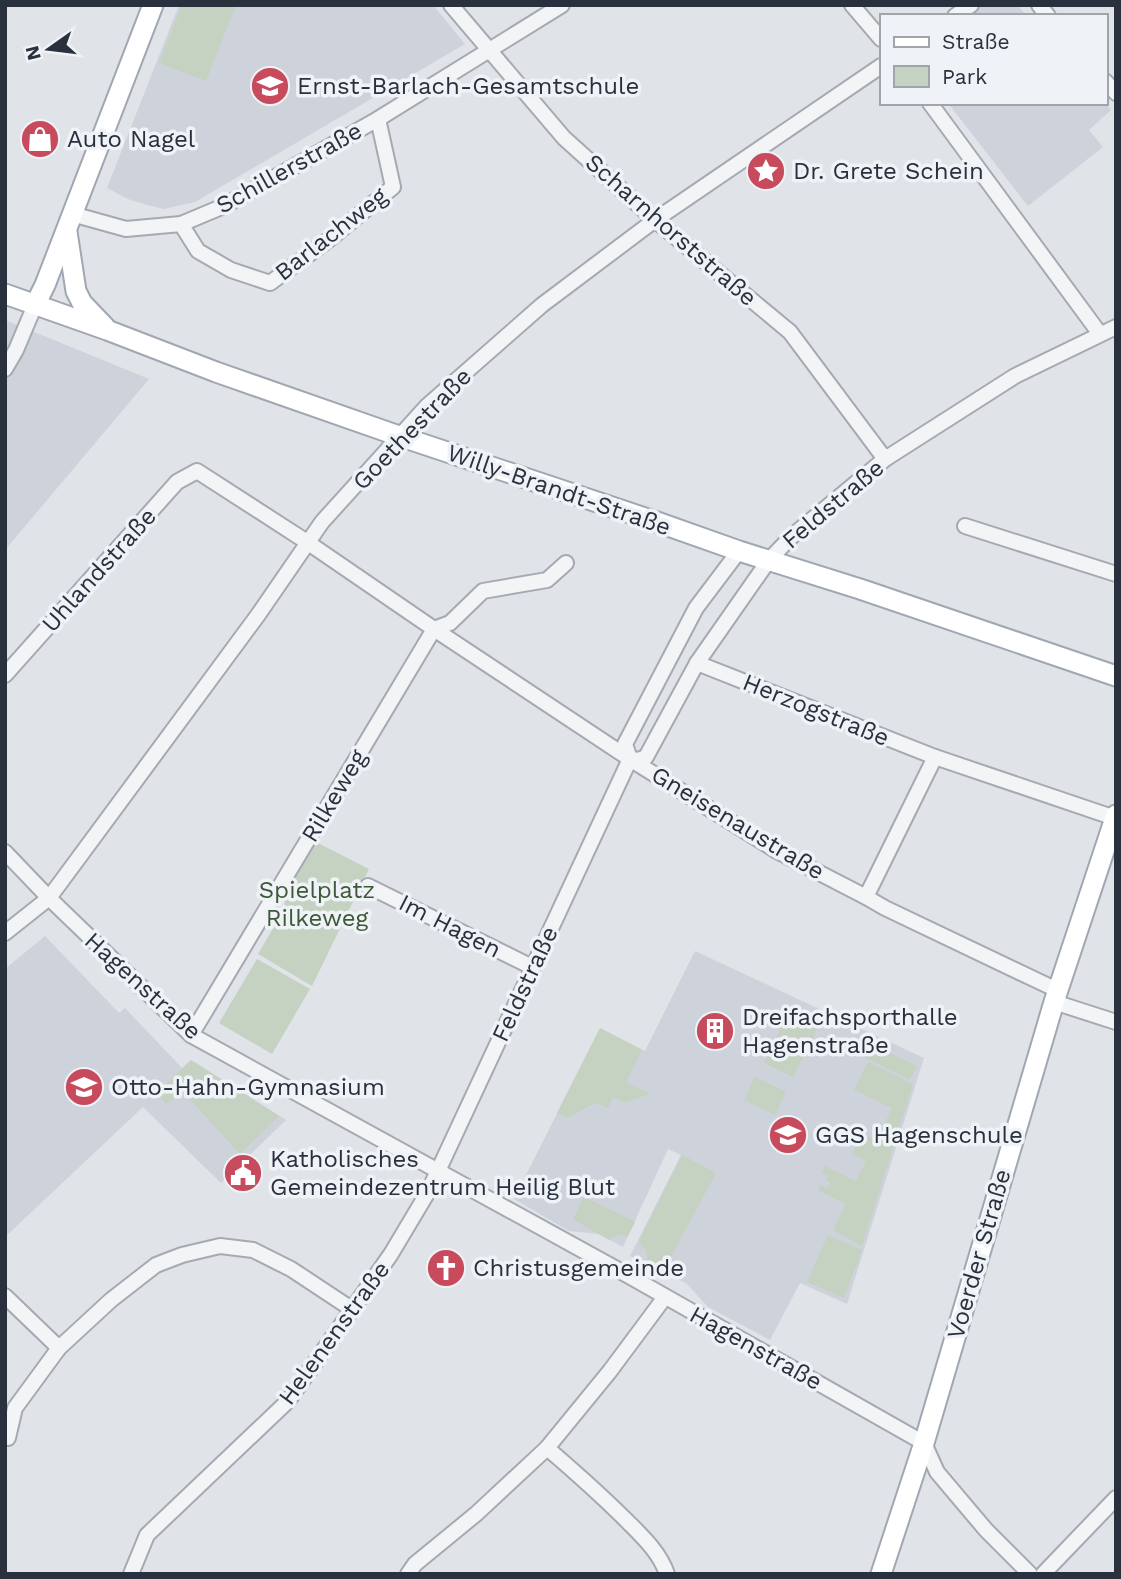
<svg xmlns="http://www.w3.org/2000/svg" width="1121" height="1579" font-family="'Work Sans',sans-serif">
	<rect width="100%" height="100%" fill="#e0e3e8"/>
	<g fill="#ced2da">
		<polygon points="179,5 433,5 465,44 195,202 164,209 147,205 128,199 107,188"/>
		<polygon points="980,5 1017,5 1027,16 965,16"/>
		<polygon points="948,103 1105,103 1111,110 1089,130 1103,147 1028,206"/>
		<polygon points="5,320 149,379 5,550"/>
		<polygon points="45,936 119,1013 125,1008 182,1068 191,1060 286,1120 221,1183 143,1107 5,1237 5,969"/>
		<polygon points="695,951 924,1058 847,1304 800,1283 770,1340 708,1307 686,1283 630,1256 681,1155 668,1149 623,1247 599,1234 569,1231 514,1199 600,1028 645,1051"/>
	</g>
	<g fill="#c5d1c1">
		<polygon points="182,5 236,5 206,81 159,63"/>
		<polygon points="316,842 369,869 312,986 258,954 285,908 284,897"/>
		<polygon points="257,959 310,989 272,1054 219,1023"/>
		<polygon points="788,1013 818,1027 793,1077 764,1063"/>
		<polygon points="600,1028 642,1050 626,1082 650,1094 626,1102 613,1097 608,1108 595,1103 567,1118 557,1113"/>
		<polygon points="856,1037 917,1066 910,1080 850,1050"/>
		<polygon points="191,1060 279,1116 240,1154 182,1091 167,1104 157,1093"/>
		<polygon points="868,1062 913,1084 862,1246 833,1230 846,1204 818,1190 821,1185 827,1188 830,1182 826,1180 828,1176 822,1173 825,1166 856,1181 866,1161 852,1154 862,1133 877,1140 892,1108 854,1090"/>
		<polygon points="755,1077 786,1092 775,1115 744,1100"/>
		<polygon points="682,1155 716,1173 663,1271 648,1262 646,1250 639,1242"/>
		<polygon points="584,1197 635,1222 628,1236 618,1234 609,1240 573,1219"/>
		<polygon points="828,1235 862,1250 844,1298 807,1282"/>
	</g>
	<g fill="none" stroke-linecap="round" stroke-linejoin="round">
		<g stroke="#a5aab2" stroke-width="18">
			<g id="minor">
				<polyline points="451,5 564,138 655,220 790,332 885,459"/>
				<polyline points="852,5 881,39"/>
				<polyline points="1039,5 1048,16"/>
				<polyline points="955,16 971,5"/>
				<polyline points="1105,81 1116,93"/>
				<polyline points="930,103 1100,334"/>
				<polyline points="72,214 126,229 181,224 224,206 378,119 562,5"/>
				<polyline points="181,224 198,251 231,270 270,283 331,238 393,187 378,119"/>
				<polyline points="5,369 16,350 35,305"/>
				<polyline points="965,526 1116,574"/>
				<polyline points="697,663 935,757 1115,818"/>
				<polyline points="5,675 177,482 197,471 307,542 434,629 630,759 777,851 866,897 885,908 1057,990"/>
				<polyline points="630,759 638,760 646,757 697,663 769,560 791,537 885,459 1015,376 1116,327"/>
				<polyline points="5,852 49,898 191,1035 631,1277 924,1443 937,1472 986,1530 1030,1574"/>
				<polyline points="368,886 532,967"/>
				<polyline points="866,897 935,757"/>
				<polyline points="5,933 49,898 258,615 322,522 427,406 542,305 655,220 881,66"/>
				<polyline points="1054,1002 1116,1022"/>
				<polyline points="191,1035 434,629 450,623 483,591 547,580 566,563"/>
				<polyline points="5,1296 59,1348"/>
				<polyline points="8,1438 15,1408 59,1348 111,1300 156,1265 182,1255 220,1246 253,1250 291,1269 353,1310"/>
				<path d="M547,1448C575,1472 602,1496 628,1522C643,1537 660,1553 667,1574"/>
				<polyline points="131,1574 147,1535 288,1401 391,1254 428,1192 438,1171 630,759 625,744 696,608 739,551"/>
				<polyline points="408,1574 415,1564 476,1514 547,1448 610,1371 665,1297"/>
				<polyline points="1043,1574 1116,1498"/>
			</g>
		</g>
		<g stroke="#a0a7b3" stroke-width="23">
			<g id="major">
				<polyline points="67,232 76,291 82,303 105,327"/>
				<polyline points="5,294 107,330 216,372 399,436 657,522 739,551 860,589 1116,676"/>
				<polyline points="35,305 45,285 153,5"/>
				<polyline points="881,1574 924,1443 1054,1002 1116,815"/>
			</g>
		</g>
		<use href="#minor" stroke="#f2f4f6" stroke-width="14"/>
		<use href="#major" stroke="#fff" stroke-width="19"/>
	</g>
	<defs>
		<g id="school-disc" transform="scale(2.0125)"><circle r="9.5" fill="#c74b5d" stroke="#eff2f6"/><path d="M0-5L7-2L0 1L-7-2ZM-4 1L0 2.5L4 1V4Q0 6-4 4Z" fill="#fff"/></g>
		<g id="shop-disc" transform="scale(2.0125)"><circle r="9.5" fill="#c74b5d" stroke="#eff2f6"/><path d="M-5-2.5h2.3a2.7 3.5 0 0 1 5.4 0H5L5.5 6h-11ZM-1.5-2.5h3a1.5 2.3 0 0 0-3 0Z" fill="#fff"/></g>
		<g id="sight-disc" transform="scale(2.0125)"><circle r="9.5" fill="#c74b5d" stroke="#eff2f6"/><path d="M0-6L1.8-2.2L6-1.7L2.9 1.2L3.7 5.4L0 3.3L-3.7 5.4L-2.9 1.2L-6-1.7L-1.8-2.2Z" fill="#fff"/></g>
		<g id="building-disc" transform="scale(2.0125)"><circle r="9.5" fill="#c74b5d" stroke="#eff2f6"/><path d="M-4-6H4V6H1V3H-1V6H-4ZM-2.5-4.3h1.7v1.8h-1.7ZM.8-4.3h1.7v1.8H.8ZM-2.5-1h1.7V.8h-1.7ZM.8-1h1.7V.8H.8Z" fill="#fff"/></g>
		<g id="civic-disc" transform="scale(2.0125)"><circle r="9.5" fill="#c74b5d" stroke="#eff2f6"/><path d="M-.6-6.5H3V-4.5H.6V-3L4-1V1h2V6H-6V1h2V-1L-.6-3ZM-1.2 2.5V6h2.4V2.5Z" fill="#fff"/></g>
		<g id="church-disc" transform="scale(2.0125)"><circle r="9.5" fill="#c74b5d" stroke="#eff2f6"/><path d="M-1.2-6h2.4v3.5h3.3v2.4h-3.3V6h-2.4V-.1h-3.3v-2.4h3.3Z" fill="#fff"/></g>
	</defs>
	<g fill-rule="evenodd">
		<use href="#school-disc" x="270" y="86"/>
		<use href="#shop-disc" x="40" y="139"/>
		<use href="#sight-disc" x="766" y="171"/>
		<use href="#building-disc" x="715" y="1031"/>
		<use href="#school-disc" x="84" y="1087"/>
		<use href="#school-disc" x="788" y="1135"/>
		<use href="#civic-disc" x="243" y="1173"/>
		<use href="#church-disc" x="446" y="1268"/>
	</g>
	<g text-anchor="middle" stroke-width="7" stroke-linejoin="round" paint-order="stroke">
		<g font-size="24" fill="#29313e" stroke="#eff2f6" text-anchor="start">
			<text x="297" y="94">Ernst-Barlach-Gesamtschule</text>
			<text x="67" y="147">Auto Nagel</text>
			<text x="793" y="179">Dr. Grete Schein</text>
			<text x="742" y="1025">Dreifachsporthalle<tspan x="742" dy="28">Hagenstraße</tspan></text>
			<text x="111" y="1095">Otto-Hahn-Gymnasium</text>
			<text x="815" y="1143">GGS Hagenschule</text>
			<text x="270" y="1167">Katholisches<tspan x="270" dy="28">Gemeindezentrum Heilig Blut</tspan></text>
			<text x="473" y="1276">Christusgemeinde</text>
		</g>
		<g font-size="24" fill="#29313e" stroke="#eff2f6">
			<text transform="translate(289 168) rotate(-29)" y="8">Schillerstraße</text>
			<text transform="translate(671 230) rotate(41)" y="8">Scharnhorststraße</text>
			<text transform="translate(331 234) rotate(-38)" y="8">Barlachweg</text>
			<text transform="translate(412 429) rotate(-46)" y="8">Goethestraße</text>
			<text transform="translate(559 490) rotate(19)" y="8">Willy-Brandt-Straße</text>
			<text transform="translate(833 504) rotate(-40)" y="8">Feldstraße</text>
			<text transform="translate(99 570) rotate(-48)" y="8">Uhlandstraße</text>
			<text transform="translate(816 710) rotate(22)" y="8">Herzogstraße</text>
			<text transform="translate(334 796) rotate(-59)" y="8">Rilkeweg</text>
			<text transform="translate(738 823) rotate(31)" y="8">Gneisenaustraße</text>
			<text transform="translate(450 926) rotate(27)" y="8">Im Hagen</text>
			<text transform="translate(525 984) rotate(-65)" y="8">Feldstraße</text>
			<text transform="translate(143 986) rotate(42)" y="8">Hagenstraße</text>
			<text transform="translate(979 1254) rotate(-74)" y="8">Voerder Straße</text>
			<text transform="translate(334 1333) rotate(-54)" y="8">Helenenstraße</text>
			<text transform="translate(756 1348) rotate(29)" y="8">Hagenstraße</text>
		</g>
		<g font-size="24" fill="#3e5937" stroke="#eff2f6">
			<text x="317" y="898">Spielplatz<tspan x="317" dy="28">Rilkeweg</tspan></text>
		</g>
	</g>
	<rect width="1121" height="1579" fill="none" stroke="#29313e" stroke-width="14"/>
	<rect x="880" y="14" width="228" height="91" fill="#eff2f6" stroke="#a0a5ac" stroke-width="2"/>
	<rect x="894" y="37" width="35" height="10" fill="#ffffff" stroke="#a0a5ac" stroke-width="2"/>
	<text x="942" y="49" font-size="21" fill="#29313e">Straße</text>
	<rect x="894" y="66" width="35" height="21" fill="#c5d1c1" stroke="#a0a5ac" stroke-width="2"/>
	<text x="942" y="84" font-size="21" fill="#29313e">Park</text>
	<g transform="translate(49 49) rotate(256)" stroke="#eff2f6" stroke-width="5" paint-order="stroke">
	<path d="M0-5L12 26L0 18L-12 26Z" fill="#29313e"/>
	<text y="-10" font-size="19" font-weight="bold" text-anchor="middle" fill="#29313e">N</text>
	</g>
</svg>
